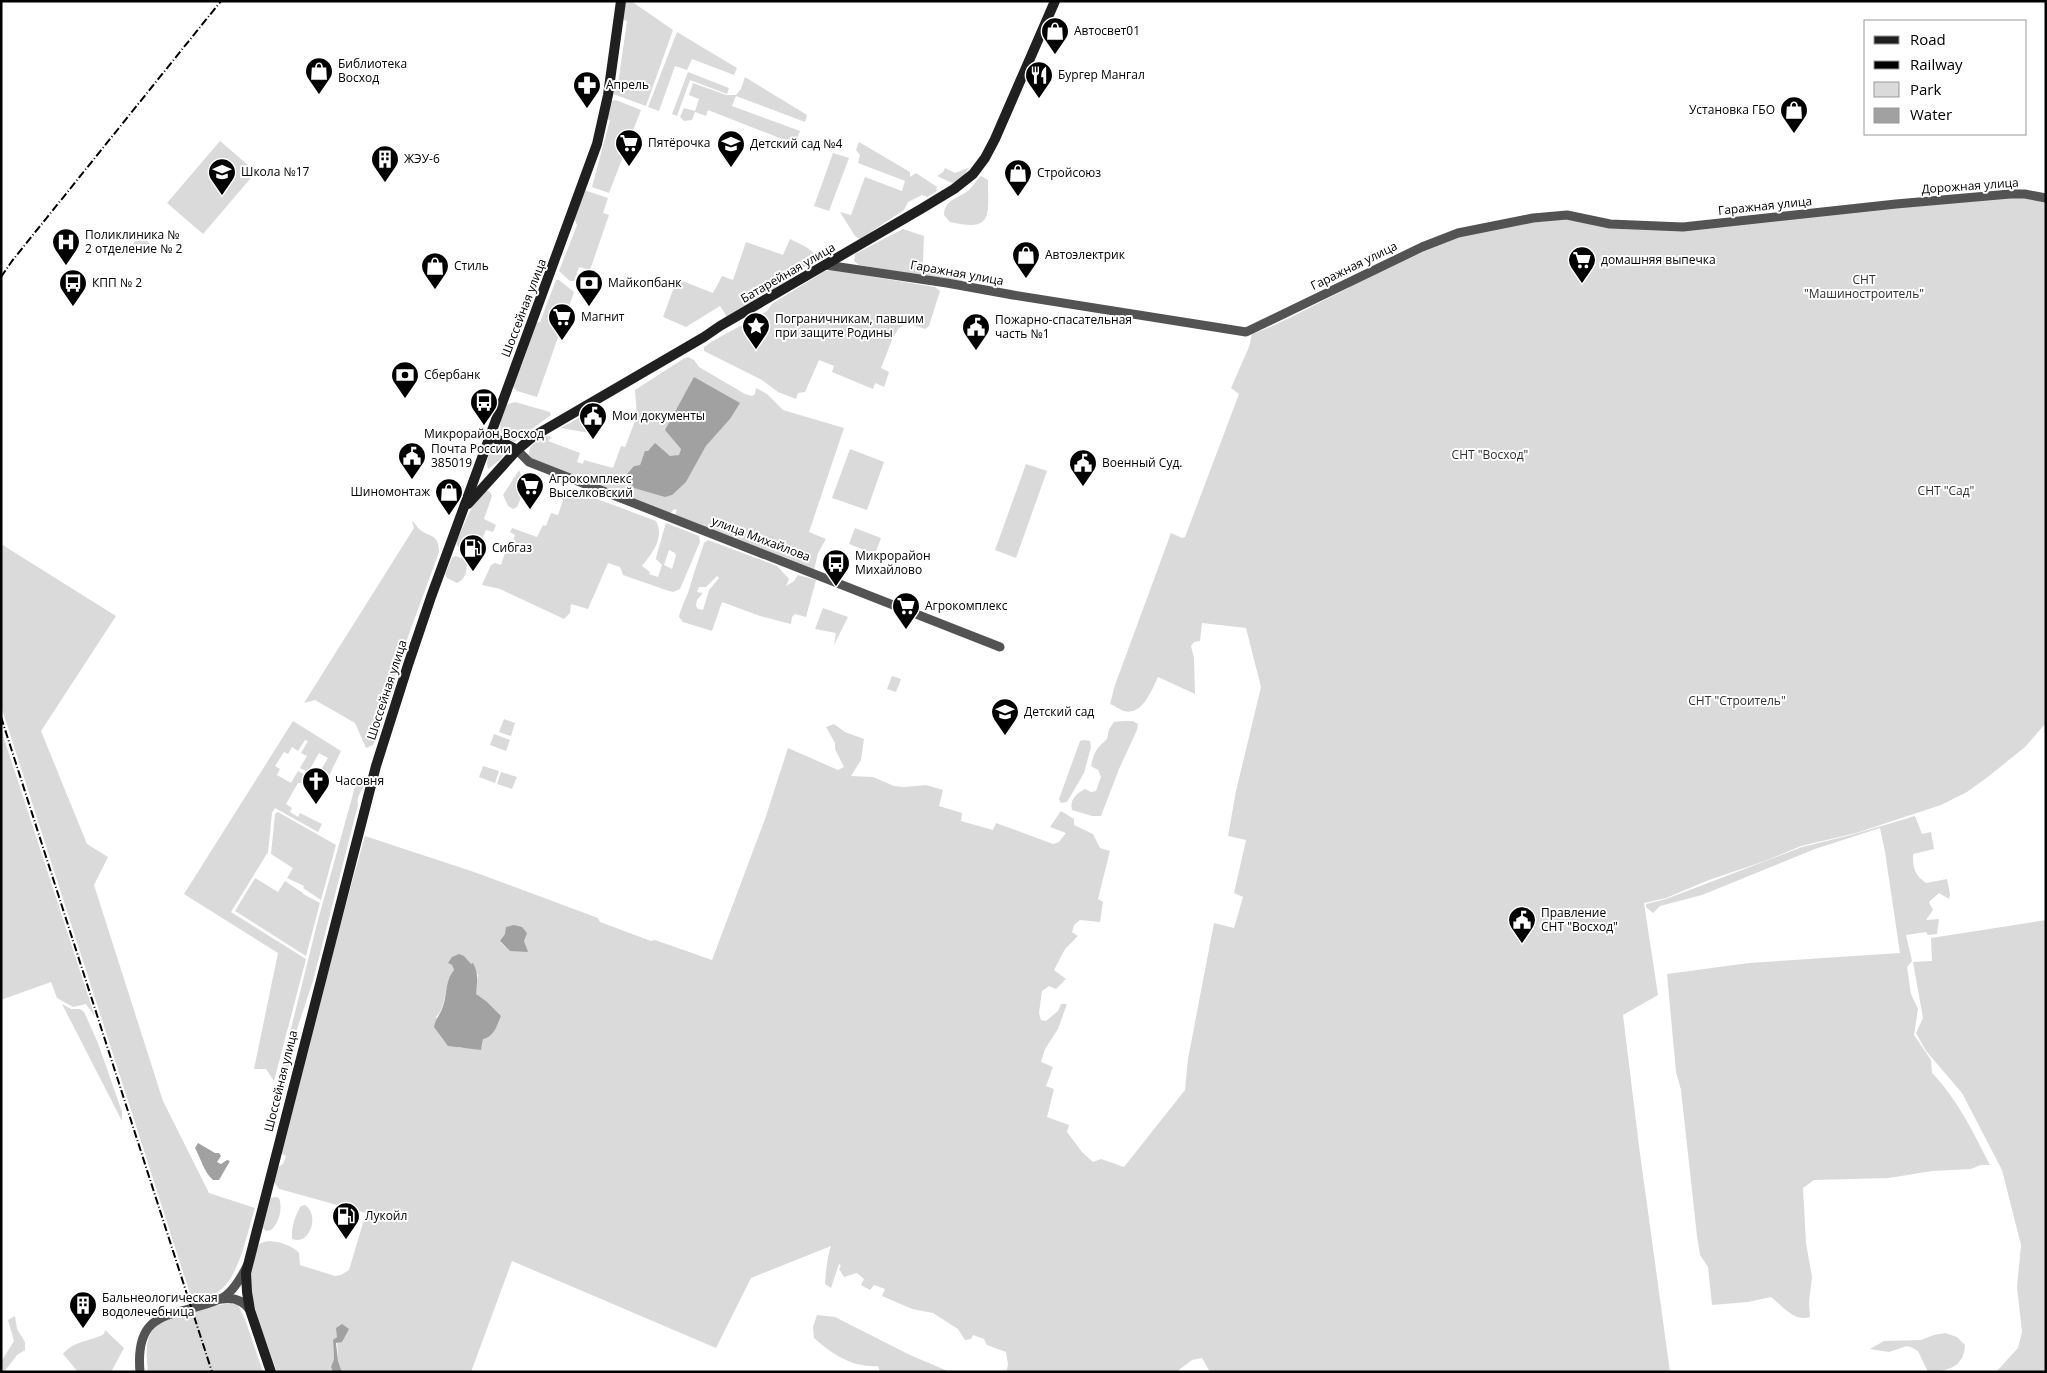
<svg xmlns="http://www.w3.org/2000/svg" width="2047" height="1373" font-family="'Open Sans',sans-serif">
	<rect width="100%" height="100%" fill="#fff"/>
	<g fill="#dadada" fill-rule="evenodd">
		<polygon points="626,1 631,1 673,30 646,106 613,94 613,84 618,84 627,21 622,19"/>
		<polygon points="677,32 737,68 734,75 692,59 687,70 675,66 659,111 648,107"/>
		<polygon points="688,72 729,88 727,94 690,80 677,116 672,114"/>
		<polygon points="745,77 807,115 805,122 736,96 732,106 800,131 795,144 708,110 706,116 695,112 692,120 684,121 680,117 684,108 695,111 699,99 689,95 693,83 726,95 736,95 741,89"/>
		<polygon points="616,100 641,110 609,193 592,187 610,120 606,119 611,101"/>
		<polygon points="220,141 256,172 203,234 167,203"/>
		<polygon points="859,142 910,172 910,177 916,173 937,187 936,192 927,197 922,195 908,202 904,210 860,239 855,236 840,212 851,215 865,177 902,191 905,181 858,163 860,155 856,150"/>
		<polygon points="833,153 849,158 829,211 814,206"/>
		<polygon points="945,168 955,173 968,168 964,177 952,183 937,176 943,172"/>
		<path d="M981,176L988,180C988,216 994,232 950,222L944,215C944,200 958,198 968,191C973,187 976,180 981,176Z"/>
		<polygon points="584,190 608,198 603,213 609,215 590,270 579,267 574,281 570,281 559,271 577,225 573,216"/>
		<path d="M1963,198H2046V723L2025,747L1989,776L1967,792L1941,805L1856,833L1801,846L1765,861L1709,880L1666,898L1644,903L1658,995L1623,1015L1639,1146L1670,1372H1210L1202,1358L1192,1360L1176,1372H1006L1008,1365L1006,1352L987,1345L984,1339L973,1335L971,1339L965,1340L958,1329L933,1313L912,1309L882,1296L885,1289L874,1285L870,1290L861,1285L864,1279L857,1273L844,1277L839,1269L841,1266L839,1264L831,1288L825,1284C826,1270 827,1258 831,1246L751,1278L716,1348L512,1261L471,1372H342L338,1361L337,1337L333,1341L334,1359L331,1367L333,1372H277C269,1348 250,1303 250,1279C250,1270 253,1258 256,1249C261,1234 292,1244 299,1253L300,1265L335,1276L341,1275L349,1270L366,1213L283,1190L279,1189L273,1181L278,1167L283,1164L286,1156L282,1154V1149C311,1045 335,939 365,836L474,872L598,918L600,922L651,941L655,940L712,960L765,819L788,748L838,770L844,767L835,749V743L826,727L834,724L845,732L864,739L861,760L851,776L873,777L894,786L904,787L926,785L943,790L939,806L962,813L961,821L993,830L996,823L1053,844L1059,842L1066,833L1050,827L1061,811L1074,819V825L1093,834L1100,848L1110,851L1098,899L1103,902L1100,922L1080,920L1074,925L1072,932L1078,936L1065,949L1054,970L1066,979L1056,989L1049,986L1042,991L1039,1013L1041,1020L1046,1021L1058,1011L1061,1004H1067L1058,1029L1045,1049L1041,1062L1053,1067L1046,1086L1054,1089L1047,1117L1069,1125L1067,1132L1082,1152L1093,1162L1101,1159L1124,1167L1185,1090L1188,1059L1214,923L1234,928L1243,897L1234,893L1246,840L1228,836L1236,791L1261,687L1246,628L1202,623L1200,641L1194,642L1191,646L1194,658L1195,694L1158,677C1152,690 1142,716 1124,711C1120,710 1115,706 1110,704L1115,685L1171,533L1182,538L1185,537L1239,394L1231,388L1249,347L1252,334C1286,322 1316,303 1349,288V283L1458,233L1549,216L1610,224L1683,227ZM505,934L525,936C523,943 517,950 510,951L500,942ZM448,963L471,965L478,975L475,994L486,1001L482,1046L480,1050L472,1047L459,1048L436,1017C449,1004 442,984 454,970L452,965Z"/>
		<polygon points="903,229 924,236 923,263 925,265 964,273 962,282 859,265 854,261 855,254"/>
		<polygon points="140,235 156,249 155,253 132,245"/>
		<path d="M790,239C799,244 818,250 818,262L808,264L796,273L790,280L770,292L753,287L752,292L759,296L758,298L727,317L720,306L686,327L663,317L677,279L713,293L722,276L733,280L746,242L783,255Z"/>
		<polygon points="831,270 935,287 940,291 929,326 925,329 907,323 898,329 892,340 881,368 889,372 884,387 875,383 873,389 832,372 834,366 819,360 805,392 798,393 796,399 778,392 762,380 704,351 704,347 711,342 767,311 772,304 825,271"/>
		<polygon points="556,280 559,280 574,292 537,397 517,391 513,387 516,369 521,367 527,350 526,345 533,323 540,322"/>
		<path d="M688,357L694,360L699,367L745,394L752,396L755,394L756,388L767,394L783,410L844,428L809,532L826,539L818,553L814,570L675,515L677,510L674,509L670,514L531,458L529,455C528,445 538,441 546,436L552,437L548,441L580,453L577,462L583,464L584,460L613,468L621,446L625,447L637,416L635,390L683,359ZM730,419L706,446L686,482L634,466L640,465L645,452L648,451L670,456H679L681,449Z"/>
		<polygon points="515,402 550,412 551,415 514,442 503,436 500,431 501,416 506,405"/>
		<polygon points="587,413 597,431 595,434 561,428"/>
		<path d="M497,444L507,450L500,460L488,469C485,462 490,448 497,444Z"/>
		<polygon points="850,449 884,462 867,510 832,498"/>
		<polygon points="1026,464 1047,471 1016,558 995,550"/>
		<polygon points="519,470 526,486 517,507 513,509 508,506 503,495"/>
		<path d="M563,488H568L656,521C665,538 652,553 642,566L650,572L649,574L658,577L662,565L656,559C656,557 665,526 666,523L699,536L700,542L680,589L673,592L666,590L623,575L620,567L608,563L588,609L571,604L570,613L564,619L500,589L482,585L491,565L495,563L501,565L506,550L509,551L515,535L510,532L512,528L537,537L543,525L546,526L551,513L558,515L563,500L560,498ZM669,550L675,553L676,556L672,569L664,565Z"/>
		<path d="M485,490L490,492L492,496L484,519L496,525L493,532L486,530L476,552C467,554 458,551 456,542L473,505Z"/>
		<path d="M412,521C415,523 416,525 418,528C428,538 439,532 439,552L401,656L377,737L373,745L366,748L355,723L315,700L304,703L414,528Z"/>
		<polygon points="855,528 881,538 875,554 849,544"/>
		<path d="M708,540L777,566L789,579L786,586L794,581L798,575L816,580L806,617L795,614L792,617L791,624L760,616L722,602L712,631L683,622L679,617C681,607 686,599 689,590C693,574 699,559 704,543ZM717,576L719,578L709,590L703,610L698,609L696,606L697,600L703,593L697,592L699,587H706Z"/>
		<path d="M1,544L116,616L41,731L87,844L108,857L94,885L163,1101L209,1193L255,1208C247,1232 240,1277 218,1292C211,1298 202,1300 193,1303L1,706Z"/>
		<path d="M455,556L465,559L467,563C467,571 465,580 457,583L447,578L445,574L452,558Z"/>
		<polygon points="823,608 848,617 834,645 836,633 815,629"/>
		<polygon points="892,676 901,679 896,692 887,689"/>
		<polygon points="504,719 515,723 511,736 499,732"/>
		<polygon points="293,721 341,751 327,780 325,781 314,776 316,772 319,773 328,758 319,753 310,769 314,771 312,774 300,768 307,756 301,753 308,741 305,740 298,751 292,747 288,754 284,752 275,766 280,769 277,775 291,783 298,771 324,785 298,783 286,804 292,808 290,812 298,817 300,813 322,824 318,832 275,808 272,813 268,852 231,912 306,959 274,1081 266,1069 254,1069 278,953 184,894"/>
		<path d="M1123,721H1133L1138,724L1137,730L1119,769L1101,816H1092L1072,810C1069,800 1077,793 1085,789L1091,792L1096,791L1101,777L1098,770L1091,766C1094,752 1096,749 1107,739L1109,729L1114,722Z"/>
		<polygon points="1,729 95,1017 86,1004 73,1007 57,998 51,982 1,1000"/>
		<polygon points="494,734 510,740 506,751 490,745"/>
		<polygon points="1084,740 1090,741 1091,747 1084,773 1067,802 1061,803 1059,799 1080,741"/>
		<polygon points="483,766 499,771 495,783 479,777"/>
		<polygon points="501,772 517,777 512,789 497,784"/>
		<path d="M358,776L367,779C364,789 356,794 358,805L313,981L297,1029L284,1093L280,1096L275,1092L276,1089L318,920Z"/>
		<polygon points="278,812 336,845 321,900 303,888 304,886 287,878 293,868 271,854 275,814"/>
		<path d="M1915,816L1922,834L1931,832L1934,849L1913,854C1913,868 1914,874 1926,883L1947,879L1950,894L1949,899L1939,893L1929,902L1933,910L1926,920L1939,919L1937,934L1928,935L1926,932L1906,935L1912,961L1907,967L1911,994L1918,1009L1914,1035L1931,1060L1932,1073C1958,1100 1973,1132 1990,1165H1981L1971,1169L1932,1171L1889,1178L1814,1180L1803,1188L1806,1243L1812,1277L1809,1302L1810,1317C1794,1322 1783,1306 1771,1297L1748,1302L1712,1305L1708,1267L1700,1255L1697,1236L1681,1090L1676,1072L1667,974L1749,963L1900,953L1885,852L1880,828L1815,849L1702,895L1660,906L1653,913L1646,907V904L1666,899L1802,847L1851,835Z"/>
		<polygon points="255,878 278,892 285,881 303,893 303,894 320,903 306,956 235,911"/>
		<polygon points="2046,920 2046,1372 1996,1372 2018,1348 2022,1332 2017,1287 2021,1245 2002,1170 1962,1093 1926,1051 1916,1033 1923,1018 1913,962 1932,961 1931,938"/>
		<polygon points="62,1004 71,1009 80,1009 84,1012 98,1043 122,1112 122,1121"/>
		<path d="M276,1197L279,1198C283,1208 279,1223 271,1230L266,1231L263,1228L270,1198Z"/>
		<path d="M305,1205C320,1215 310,1246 292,1239C291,1228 295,1215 301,1206Z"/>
		<path d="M230,1303L238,1305L245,1319L263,1372H148C147,1360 145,1348 149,1337C158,1312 206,1308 230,1303Z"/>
		<path d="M817,1315L835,1317L910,1355L950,1372H880L878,1366C853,1368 832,1354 814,1338L813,1327Z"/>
		<polygon points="15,1316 17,1329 25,1342 25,1350 17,1355 4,1372 1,1372 1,1362 14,1341 8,1320"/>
		<path d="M105,1330L124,1348L111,1372H78L63,1354C74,1340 90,1342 104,1334Z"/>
		<path d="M1945,1333L1957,1337L1965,1345C1964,1368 1947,1371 1928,1372L1918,1351L1913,1348L1907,1346L1889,1352L1870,1349L1884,1341L1921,1340L1934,1335Z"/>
	</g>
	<g fill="#a1a1a1">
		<polygon points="694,377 740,403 730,419 706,446 686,482 672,495 665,497 634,488 622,480 634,466 640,465 645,451 648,451 655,443 670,456 679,455 681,449 665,430"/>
		<polygon points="514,925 522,927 527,933 524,941 528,952 510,951 500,941 505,934 506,927"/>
		<path d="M459,954L464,956L471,964L473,963C479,974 477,982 476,994L486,1001L501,1016C497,1025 494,1037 483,1039L481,1050L448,1046L434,1027C435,1020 439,1016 442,1009C448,995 444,982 454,970L452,965L448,963L452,957Z"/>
		<path d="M198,1143L215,1153H219L221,1156L217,1162L221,1164L227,1160L230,1161L219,1180H213C204,1172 201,1159 195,1148Z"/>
		<polygon points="342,1324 349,1329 342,1342 336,1343 338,1361 342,1372 333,1372 331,1367 334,1359 333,1340 337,1337 336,1328"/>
	</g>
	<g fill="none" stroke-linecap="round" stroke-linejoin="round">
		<g stroke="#535353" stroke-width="9">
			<polyline points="826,265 947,283 1013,295 1246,332 1422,247 1458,233 1533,218 1567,215 1610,224 1683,227 1896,204 2010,194 2025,194 2046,198"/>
			<polyline points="517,450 529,462 1000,647"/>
			<path d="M222,1299C234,1297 243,1300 250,1310"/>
			<path d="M140,1372C134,1305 178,1318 220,1299C232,1294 241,1278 247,1266"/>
		</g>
		<g stroke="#202020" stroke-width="10">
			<polyline points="489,435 517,450"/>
			<polyline points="468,504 517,450 534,436 704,337 720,326 921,209 954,189 973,174 985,158 995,139 1055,1"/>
			<polyline points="271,1372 250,1310 247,1292 246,1273 376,766 408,665 431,597 597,144 608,95 621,1"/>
		</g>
		<g stroke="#000" stroke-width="2" stroke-dasharray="8 2.5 1 2.5" stroke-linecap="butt">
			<polyline points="1,277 12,261 221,1"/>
			<polyline points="1,717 212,1372"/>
		</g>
	</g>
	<defs>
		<g id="shop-pin" transform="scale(1.4375)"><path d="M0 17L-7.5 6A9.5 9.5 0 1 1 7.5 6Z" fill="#000" stroke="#fff"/><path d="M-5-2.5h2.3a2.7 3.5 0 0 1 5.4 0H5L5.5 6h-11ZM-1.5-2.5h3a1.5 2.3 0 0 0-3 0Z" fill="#fff"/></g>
		<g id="restaurant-pin" transform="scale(1.4375)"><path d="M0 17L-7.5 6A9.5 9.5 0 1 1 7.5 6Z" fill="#000" stroke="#fff"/><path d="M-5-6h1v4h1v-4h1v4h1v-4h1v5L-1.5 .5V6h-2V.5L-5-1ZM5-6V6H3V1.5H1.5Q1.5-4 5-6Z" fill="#fff"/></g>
		<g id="pharmacy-pin" transform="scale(1.4375)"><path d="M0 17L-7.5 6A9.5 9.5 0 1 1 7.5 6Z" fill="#000" stroke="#fff"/><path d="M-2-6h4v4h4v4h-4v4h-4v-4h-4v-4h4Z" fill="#fff"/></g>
		<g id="supermarket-pin" transform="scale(1.4375)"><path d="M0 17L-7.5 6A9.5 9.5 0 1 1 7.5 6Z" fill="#000" stroke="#fff"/><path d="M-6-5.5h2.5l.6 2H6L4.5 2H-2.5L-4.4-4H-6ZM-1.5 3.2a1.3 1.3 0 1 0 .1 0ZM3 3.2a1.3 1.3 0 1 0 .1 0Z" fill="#fff"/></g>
		<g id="school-pin" transform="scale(1.4375)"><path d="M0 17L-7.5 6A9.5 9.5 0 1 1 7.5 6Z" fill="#000" stroke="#fff"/><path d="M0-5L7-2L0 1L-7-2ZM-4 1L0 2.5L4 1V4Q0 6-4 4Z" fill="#fff"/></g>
		<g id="building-pin" transform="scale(1.4375)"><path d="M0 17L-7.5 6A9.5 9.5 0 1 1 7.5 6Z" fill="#000" stroke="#fff"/><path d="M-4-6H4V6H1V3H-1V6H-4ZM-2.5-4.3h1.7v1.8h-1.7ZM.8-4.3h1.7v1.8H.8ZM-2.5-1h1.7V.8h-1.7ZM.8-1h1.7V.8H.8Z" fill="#fff"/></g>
		<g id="hospital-pin" transform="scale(1.4375)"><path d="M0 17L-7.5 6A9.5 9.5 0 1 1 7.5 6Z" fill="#000" stroke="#fff"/><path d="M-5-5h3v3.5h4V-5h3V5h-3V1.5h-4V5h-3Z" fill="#fff"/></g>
		<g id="bus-pin" transform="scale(1.4375)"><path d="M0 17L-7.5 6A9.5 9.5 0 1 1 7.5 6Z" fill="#000" stroke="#fff"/><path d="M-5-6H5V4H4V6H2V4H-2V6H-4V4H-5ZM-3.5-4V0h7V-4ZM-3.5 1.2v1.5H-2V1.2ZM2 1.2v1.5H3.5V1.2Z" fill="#fff"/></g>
		<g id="bank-pin" transform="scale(1.4375)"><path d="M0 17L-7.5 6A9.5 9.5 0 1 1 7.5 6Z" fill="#000" stroke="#fff"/><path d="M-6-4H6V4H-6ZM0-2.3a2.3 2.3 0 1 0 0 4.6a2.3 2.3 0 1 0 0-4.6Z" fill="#fff"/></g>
		<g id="sight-pin" transform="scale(1.4375)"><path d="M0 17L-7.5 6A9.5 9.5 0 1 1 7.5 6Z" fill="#000" stroke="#fff"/><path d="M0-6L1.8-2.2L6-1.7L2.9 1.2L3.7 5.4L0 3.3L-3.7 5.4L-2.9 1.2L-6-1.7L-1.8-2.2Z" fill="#fff"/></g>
		<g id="civic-pin" transform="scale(1.4375)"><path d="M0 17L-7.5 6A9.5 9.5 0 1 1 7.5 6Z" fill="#000" stroke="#fff"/><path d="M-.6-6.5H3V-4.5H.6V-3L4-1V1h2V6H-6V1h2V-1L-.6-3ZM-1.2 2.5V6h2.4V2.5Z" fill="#fff"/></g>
		<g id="fuel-pin" transform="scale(1.4375)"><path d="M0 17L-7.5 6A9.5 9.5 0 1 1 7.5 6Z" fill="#000" stroke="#fff"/><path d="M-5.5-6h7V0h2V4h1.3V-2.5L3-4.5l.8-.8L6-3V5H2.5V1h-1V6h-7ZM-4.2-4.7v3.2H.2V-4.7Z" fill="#fff"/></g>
		<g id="church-pin" transform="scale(1.4375)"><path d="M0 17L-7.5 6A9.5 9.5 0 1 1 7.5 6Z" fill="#000" stroke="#fff"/><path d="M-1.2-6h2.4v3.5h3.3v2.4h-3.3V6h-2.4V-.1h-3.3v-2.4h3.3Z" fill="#fff"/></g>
	</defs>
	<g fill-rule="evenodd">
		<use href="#shop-pin" x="1055" y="31"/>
		<use href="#shop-pin" x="319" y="71"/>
		<use href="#restaurant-pin" x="1039" y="75"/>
		<use href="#pharmacy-pin" x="587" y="85"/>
		<use href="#shop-pin" x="1794" y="110"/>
		<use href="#supermarket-pin" x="629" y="143"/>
		<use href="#school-pin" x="731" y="144"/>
		<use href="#building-pin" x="385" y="159"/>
		<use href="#school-pin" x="222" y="172"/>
		<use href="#shop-pin" x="1018" y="173"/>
		<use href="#hospital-pin" x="66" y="242"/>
		<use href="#shop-pin" x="1026" y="255"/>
		<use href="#supermarket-pin" x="1582" y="260"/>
		<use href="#shop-pin" x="435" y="266"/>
		<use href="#bus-pin" x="73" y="283"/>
		<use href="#bank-pin" x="589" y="283"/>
		<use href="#supermarket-pin" x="562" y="317"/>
		<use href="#sight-pin" x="756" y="326"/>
		<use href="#civic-pin" x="976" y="327"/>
		<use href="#bank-pin" x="405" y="375"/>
		<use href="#bus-pin" x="484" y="402"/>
		<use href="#civic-pin" x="593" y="416"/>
		<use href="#civic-pin" x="412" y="456"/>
		<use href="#civic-pin" x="1083" y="463"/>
		<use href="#supermarket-pin" x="530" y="486"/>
		<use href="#shop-pin" x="449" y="492"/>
		<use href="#fuel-pin" x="473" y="548"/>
		<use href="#bus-pin" x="836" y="563"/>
		<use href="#supermarket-pin" x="906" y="606"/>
		<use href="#school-pin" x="1005" y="712"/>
		<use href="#church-pin" x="316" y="781"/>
		<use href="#civic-pin" x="1522" y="920"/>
		<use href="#fuel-pin" x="346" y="1216"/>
		<use href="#building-pin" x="83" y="1305"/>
	</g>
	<g text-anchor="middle" stroke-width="4" stroke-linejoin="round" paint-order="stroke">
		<g font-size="12" fill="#000" stroke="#fff" text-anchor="start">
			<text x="1074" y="35">Автосвет01</text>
			<text x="338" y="68">Библиотека<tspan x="338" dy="14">Восход</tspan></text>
			<text x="1058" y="79">Бургер Мангал</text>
			<text x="606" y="89">Апрель</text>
			<text x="1775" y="114" text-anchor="end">Установка ГБО</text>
			<text x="648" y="147">Пятёрочка</text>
			<text x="750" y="148">Детский сад №4</text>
			<text x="404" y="163">ЖЭУ-6</text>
			<text x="241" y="176">Школа №17</text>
			<text x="1037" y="177">Стройсоюз</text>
			<text x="85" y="239">Поликлиника №<tspan x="85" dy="14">2 отделение № 2</tspan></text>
			<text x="1045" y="259">Автоэлектрик</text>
			<text x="1601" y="264">домашняя выпечка</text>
			<text x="454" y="270">Стиль</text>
			<text x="92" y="287">КПП № 2</text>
			<text x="608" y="287">Майкопбанк</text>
			<text x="581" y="321">Магнит</text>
			<text x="775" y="323">Пограничникам, павшим<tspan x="775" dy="14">при защите Родины</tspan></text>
			<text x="995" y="324">Пожарно-спасательная<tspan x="995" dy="14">часть №1</tspan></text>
			<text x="424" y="379">Сбербанк</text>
			<text x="612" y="420">Мои документы</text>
			<text x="484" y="438" text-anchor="middle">Микрорайон Восход</text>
			<text x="431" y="453">Почта России<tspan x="431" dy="14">385019</tspan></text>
			<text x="1102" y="467">Военный Суд.</text>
			<text x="549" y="483">Агрокомплекс<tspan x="549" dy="14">Выселковский</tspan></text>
			<text x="430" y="496" text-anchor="end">Шиномонтаж</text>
			<text x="492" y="552">Сибгаз</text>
			<text x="855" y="560">Микрорайон<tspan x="855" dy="14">Михайлово</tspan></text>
			<text x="925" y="610">Агрокомплекс</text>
			<text x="1024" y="716">Детский сад</text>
			<text x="335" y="785">Часовня</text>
			<text x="1541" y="917">Правление<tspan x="1541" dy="14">СНТ "Восход"</tspan></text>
			<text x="365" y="1220">Лукойл</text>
			<text x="102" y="1302">Бальнеологическая<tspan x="102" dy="14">водолечебница</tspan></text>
		</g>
		<g font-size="12" fill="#000" stroke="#fff">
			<text transform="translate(1970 186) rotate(-4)" y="4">Дорожная улица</text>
			<text transform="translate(1765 206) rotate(-6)" y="4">Гаражная улица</text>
			<text transform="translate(1354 266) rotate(-26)" y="4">Гаражная улица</text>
			<text transform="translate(788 273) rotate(-30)" y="4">Батарейная улица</text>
			<text transform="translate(957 273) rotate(10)" y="4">Гаражная улица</text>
			<text transform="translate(524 308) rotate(-69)" y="4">Шоссейная улица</text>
			<text transform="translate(761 539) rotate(21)" y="4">улица Михайлова</text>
			<text transform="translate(387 690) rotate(-72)" y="4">Шоссейная улица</text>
			<text transform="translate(281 1081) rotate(-76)" y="4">Шоссейная улица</text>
		</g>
		<g font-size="12" fill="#313131" stroke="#fff">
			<text x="1864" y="284">СНТ<tspan x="1864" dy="14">"Машиностроитель"</tspan></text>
			<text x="1490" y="459">СНТ "Восход"</text>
			<text x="1946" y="495">СНТ "Сад"</text>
			<text x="1737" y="705">СНТ "Строитель"</text>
		</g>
	</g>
	<rect width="2047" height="1373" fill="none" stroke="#000000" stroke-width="5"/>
	<rect x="1864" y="20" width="162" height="115" fill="#ffffff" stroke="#999999"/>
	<rect x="1874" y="36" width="25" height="8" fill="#202020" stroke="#999999"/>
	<text x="1910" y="45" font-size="15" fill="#000000">Road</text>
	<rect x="1874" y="61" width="25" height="8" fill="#000000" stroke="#999999"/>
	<text x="1910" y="70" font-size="15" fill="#000000">Railway</text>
	<rect x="1874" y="82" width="25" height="15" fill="#dadada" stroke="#999999"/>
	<text x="1910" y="95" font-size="15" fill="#000000">Park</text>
	<rect x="1874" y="108" width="25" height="15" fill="#a1a1a1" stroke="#999999"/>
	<text x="1910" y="120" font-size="15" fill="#000000">Water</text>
</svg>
